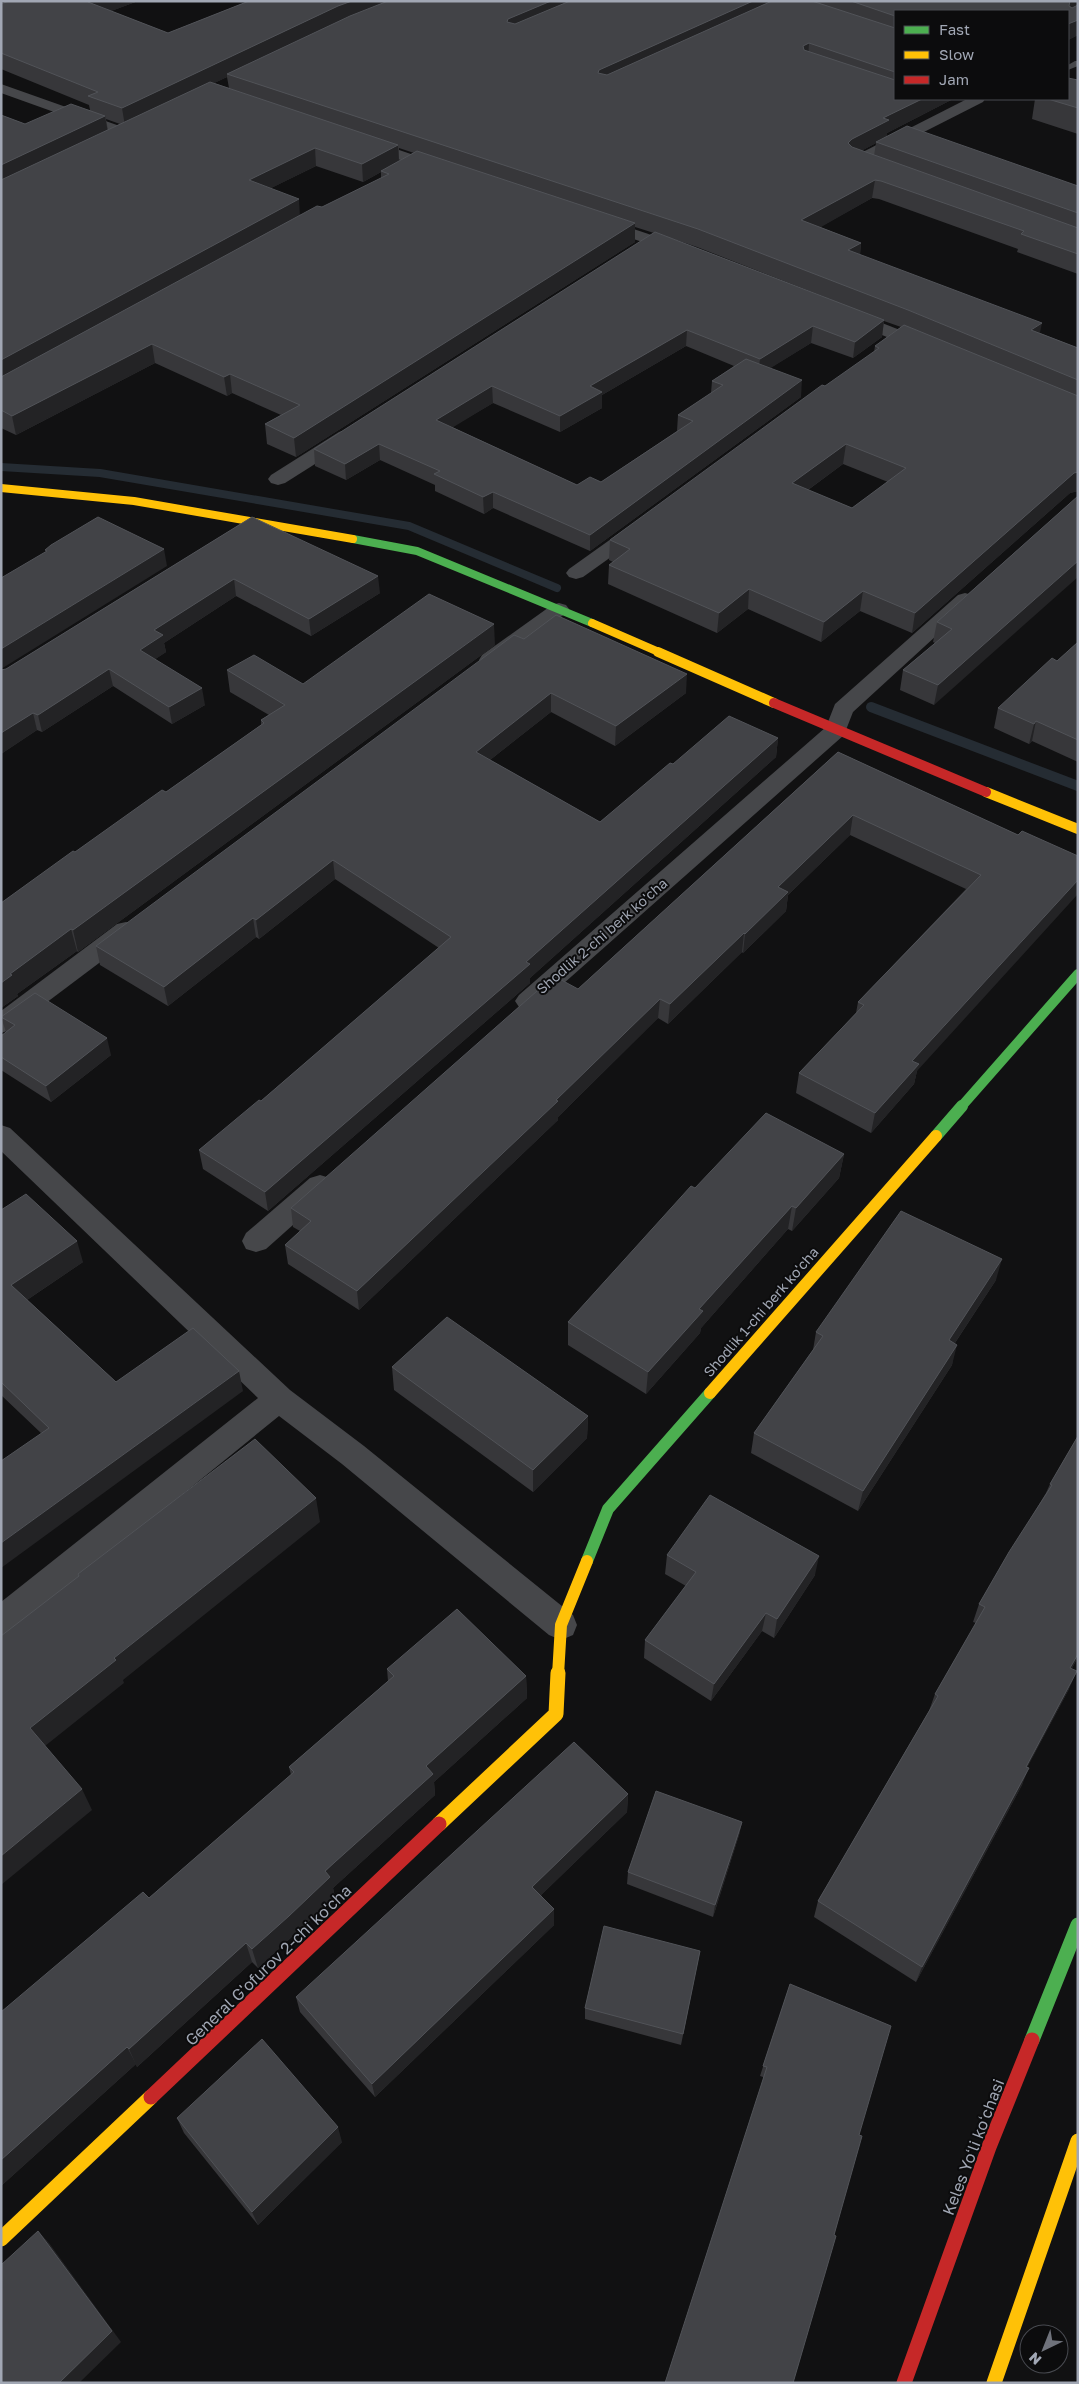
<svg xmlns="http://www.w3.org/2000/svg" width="1079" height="2384" font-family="'Golos Text',sans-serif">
	<rect width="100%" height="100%" fill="#111112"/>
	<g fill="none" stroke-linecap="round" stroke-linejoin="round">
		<polyline stroke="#252c33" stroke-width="8" points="1,467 100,473 409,526 557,588"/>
		<polyline stroke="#252c33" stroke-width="10" points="871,707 1078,786"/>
		<polygon fill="#46474a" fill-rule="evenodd" points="1075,61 1078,61 1078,66 1068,70 1068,65"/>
		<g fill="#46474a" fill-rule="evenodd">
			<polygon points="1,84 131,130 134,133 126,138 121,136 1,93"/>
			<polygon points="967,99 985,99 983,102 861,164 851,164 848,161 851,158"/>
			<polygon points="364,138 446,166 449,169 446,172 436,172 359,146 356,143 359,140"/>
			<polygon points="601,218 687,247 689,250 687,253 675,253 595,226 593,223 595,220"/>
			<polygon points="849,310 933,343 936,347 933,351 921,351 843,319 840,315 843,311"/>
			<polygon points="346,430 353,432 355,436 353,440 285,483 278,485 271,483 268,479 271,475 339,432"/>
			<polygon points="639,522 646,524 649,528 646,532 583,577 576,579 569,577 566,573 569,569 632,524"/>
			<polygon points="965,593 972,595 975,599 972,603 853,712 844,735 537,1007 528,1010 519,1007 515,1001 519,995 826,727 835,704 958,595"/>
			<polygon points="559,603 566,605 569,609 566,613 498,665 490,666 482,665 479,660 482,655 552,605"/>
			<polygon points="126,922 135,924 138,930 135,936 10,1030 1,1033 1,1011 117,924"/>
			<polygon points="1,1125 10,1128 290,1390 364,1446 573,1615 577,1625 573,1635 561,1640 549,1635 342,1464 279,1416 13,1632 1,1637 1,1602 258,1398 1,1151"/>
			<polygon points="320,1175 330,1178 334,1185 330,1192 266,1249 256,1252 246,1249 242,1241 246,1233 310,1178"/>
		</g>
		<polyline stroke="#4caf50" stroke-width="8" points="353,539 417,551 592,623"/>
		<polyline stroke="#4caf50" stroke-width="10" points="961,1107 1078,974"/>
		<g stroke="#4caf50" stroke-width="12">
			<polyline points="936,1136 962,1106"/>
			<polyline points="587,1561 608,1509 710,1393"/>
		</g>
		<polyline stroke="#4caf50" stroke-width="15" points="1032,2040 1078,1925"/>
		<g stroke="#ffc107" stroke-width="8">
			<polyline points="1,488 134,501 353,539"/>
			<polyline points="592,623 661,653"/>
		</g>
		<g stroke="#ffc107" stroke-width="10">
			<polyline points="658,652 774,703"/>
			<polyline points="986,792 1078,829"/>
		</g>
		<g stroke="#ffc107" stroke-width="12">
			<polyline points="710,1393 936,1136"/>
			<polyline points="558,1675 561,1625 587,1561"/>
		</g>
		<g stroke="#ffc107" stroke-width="15">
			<polyline points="439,1824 556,1714 558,1673"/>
			<polyline points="1,2239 151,2097"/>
			<polyline points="994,2383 1078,2141"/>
		</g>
		<polyline stroke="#c62828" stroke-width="10" points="774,703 986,792"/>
		<g stroke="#c62828" stroke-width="15">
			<polyline points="151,2097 439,1824"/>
			<polyline points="904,2383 989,2147 1032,2040"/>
		</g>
	</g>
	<g fill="#37373a" fill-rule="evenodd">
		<path d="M1,1H138L111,11L168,33L249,1H1078V35L1068,40V11H895V99H953L887,133V136L1078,186V274L1017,252L1018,249L879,199L872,198L820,227L861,243L860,255L1040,333L1078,348V491L1070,493L912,633L860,611L821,642L748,609L717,633L608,584L609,565L613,562L609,560L610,540L874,352L875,346L901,327L884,321L882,337L853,358L811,343L770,368L801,397L590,551L493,508L484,514L435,491V485L380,460L346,480L315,466L314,449L654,233L635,227V242L296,457L267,444L265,424L281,415L232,393L227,396L155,363L16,435L1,428V115L25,124L90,110L89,105L1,69ZM227,77L229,88L214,83ZM106,119L120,124L108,130ZM876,143L874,156L861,151ZM399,148L414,153L399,161ZM316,166L363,182L381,172V178L322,207L300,215L271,188ZM673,239L697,247L835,301ZM686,346L734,366L712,381L711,393L678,415L677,431L601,482L577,485L452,427L493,403L560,432L602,408V395ZM843,464L888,482L852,508L808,490Z"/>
		<polygon points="1078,80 1078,134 1032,119 1035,99 1068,99"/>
		<polygon points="1078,496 934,705 900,690 903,670 935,643 933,642 937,622"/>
		<polygon points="252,517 380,593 311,636 236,596 164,643 166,652 155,659 205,705 172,724 113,686 42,732 37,730 1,754 1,670 6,669"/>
		<polygon points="524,639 686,693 615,746 551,712 490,760 600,822 673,764 778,738 776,757 530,978 530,983 268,1211 203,1169 199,1150 261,1101 439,948 335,879 259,939 256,937 168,1006 100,965 96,946"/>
		<polygon points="1078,642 1078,762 1032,741 1029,744 994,728 998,708 1057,661"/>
		<polygon points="495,645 78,952 77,951 17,994 18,996 1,1008 1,903 75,852 166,792 261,725 261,720 269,715 230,692 227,670 303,684"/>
		<polygon points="838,752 1018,835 917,1071 914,1084 871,1133 796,1093 799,1073 856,1013 858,1002 966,889 850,835 788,895 786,911 743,953 742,952 668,1024 658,1018 558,1117 558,1120 359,1310 288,1264 285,1245 300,1231 293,1227 291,1208 578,989"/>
		<polygon points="1,1017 111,1055 51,1102 1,1070 1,1036 6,1032"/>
		<polygon points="844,1154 839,1178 792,1231 788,1229 701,1328 700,1333 646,1394 568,1345 568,1322 695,1188"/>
		<polygon points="1,1210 83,1262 27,1300 116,1382 243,1391 41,1433 1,1395"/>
		<polygon points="996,1280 955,1343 952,1365 858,1511 751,1453 754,1433 813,1350 816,1332"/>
		<polygon points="392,1367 588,1416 587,1438 533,1492 394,1390"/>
		<polygon points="1078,1436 1078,1657 1072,1668 1069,1689 1027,1767 1022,1785 916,1982 814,1917 818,1901 929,1711 935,1694 976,1623 973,1622 979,1604 1046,1493 1050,1484"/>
		<polygon points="667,1555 815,1575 774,1638 762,1631 711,1701 644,1658 645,1640 686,1586 665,1574"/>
		<polygon points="387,1669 526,1676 527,1698 434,1782 435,1795 333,1888 335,1897 294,1935 258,1968 252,1962 137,2067 136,2064 1,2186 1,2012 149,1898 291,1775 289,1767 388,1681"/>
		<polygon points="628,1794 627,1812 541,1895 554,1925 375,2097 300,2012 296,1997"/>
		<polygon points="742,1822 739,1835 713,1917 627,1884 628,1872"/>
		<polygon points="700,1951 681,2045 585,2019 585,2008"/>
		<polygon points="790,1984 859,2135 834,2235 793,2383 763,2077 760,2076"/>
		<polygon points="177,2118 342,2142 258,2225 184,2133"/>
	</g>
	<g fill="#232325">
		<polygon points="1,1 23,1 1,9"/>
		<polygon points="91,1 138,1 90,19 88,2"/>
		<polygon points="352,1 395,1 227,74 227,77 125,126 122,108 338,6"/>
		<polygon points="551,1 591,1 508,36 507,22 508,19"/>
		<polygon points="753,1 777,1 598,87 598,73 599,70"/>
		<polygon points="1069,1 1078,1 1078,10 1068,16"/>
		<polygon points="1078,20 1078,35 1068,40 1068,24"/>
		<polygon points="809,43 808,60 803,46"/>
		<polygon points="922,99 953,99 887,133 887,138 876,142 876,143 850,157 848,143 852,139 883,118"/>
		<polygon points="105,116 108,133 1,185 1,165"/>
		<polygon points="398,145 399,162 381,171 381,172 363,182 362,164"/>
		<polygon points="315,148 316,166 251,198 249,180"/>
		<polygon points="875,180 872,198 800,239 801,220"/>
		<polygon points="299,199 300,217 1,382 1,360"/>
		<polygon points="635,223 635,242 296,457 294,438"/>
		<polygon points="861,243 859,261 848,250"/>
		<polygon points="884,320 882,337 853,358 855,342"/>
		<polygon points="1042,323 1038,342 1031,330"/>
		<polygon points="813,326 811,343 758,376 760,359"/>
		<polygon points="687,330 686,346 602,395 602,408 560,432 560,416 590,386"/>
		<polygon points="152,344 155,363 16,435 12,416"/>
		<polygon points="230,374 232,393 227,396 224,377"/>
		<polygon points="802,380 801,397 590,551 590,535"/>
		<polygon points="492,386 493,403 437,437 436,420"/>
		<polygon points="379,444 380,460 346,480 345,464"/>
		<polygon points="846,444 843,464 790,503 792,483"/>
		<polygon points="1078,472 1078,491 1070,493 912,633 915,613 1074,473"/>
		<polygon points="493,492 493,508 484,514 483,497"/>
		<polygon points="164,549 167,566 1,669 1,649"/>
		<polygon points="1078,561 1078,577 934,705 938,685"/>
		<polygon points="378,576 380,593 311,636 309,619"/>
		<polygon points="234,579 236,596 164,643 166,652 144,667 140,650 154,630"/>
		<polygon points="749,589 748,609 717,633 719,613"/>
		<polygon points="863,591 860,611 821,642 824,622"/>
		<polygon points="494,624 495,645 78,952 73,930"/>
		<polygon points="109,669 113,686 42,732 38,715"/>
		<polygon points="687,674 686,693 615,746 616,726"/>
		<polygon points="202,688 205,705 172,724 169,707"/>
		<polygon points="551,693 551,712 476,771 476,752"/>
		<polygon points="33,713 37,730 1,754 1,733"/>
		<polygon points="1036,721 1032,741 1029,744 1034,724"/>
		<polygon points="778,738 776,757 530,978 530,983 268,1211 265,1192 526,962"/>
		<polygon points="853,815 850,835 788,895 786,911 743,953 745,934 778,887"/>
		<polygon points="333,860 335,879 259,939 256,920"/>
		<polygon points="1078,880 1078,894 917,1071 914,1084 871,1133 875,1113 912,1061"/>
		<polygon points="253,918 256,937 168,1006 164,987"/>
		<polygon points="71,929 77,951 17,994 18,996 1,1008 1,983 10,974"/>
		<polygon points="744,933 742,952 668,1024 670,1004"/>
		<polygon points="660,999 658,1018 558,1117 558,1120 359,1310 357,1291"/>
		<polygon points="107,1038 111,1055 51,1102 46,1086"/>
		<polygon points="844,1154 839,1178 792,1231 796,1208"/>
		<polygon points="792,1206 788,1229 701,1328 700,1333 646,1394 648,1372 699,1309"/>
		<polygon points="77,1241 83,1262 18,1306 11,1285"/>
		<polygon points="1002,1259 996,1280 943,1361 949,1340"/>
		<polygon points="957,1345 952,1365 858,1511 863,1491"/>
		<polygon points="239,1371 243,1391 1,1568 1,1543"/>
		<polygon points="588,1416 587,1438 533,1492 533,1470"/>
		<polygon points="316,1498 320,1522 123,1680 124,1683 40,1750 30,1728 114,1658"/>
		<polygon points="819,1556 815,1575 774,1638 777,1619"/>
		<polygon points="766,1613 762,1631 711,1701 714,1684"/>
		<polygon points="1078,1654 1078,1657 1063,1685 1070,1668"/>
		<polygon points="1077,1671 1069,1689 1019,1783 1026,1767"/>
		<polygon points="526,1676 527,1698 434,1782 435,1795 333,1888 335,1897 258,1968 252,1949 426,1766"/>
		<polygon points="1029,1768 1022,1785 916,1982 922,1967"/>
		<polygon points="82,1789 92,1810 1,1885 1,1856"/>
		<polygon points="628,1794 627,1812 533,1903 532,1887"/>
		<polygon points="742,1822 739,1835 713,1917 715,1905"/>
		<polygon points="554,1909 554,1925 375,2097 372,2084"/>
		<polygon points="246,1943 252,1962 137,2067 129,2049"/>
		<polygon points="127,2047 136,2064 1,2186 1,2160"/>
		<polygon points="338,2127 342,2142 258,2225 252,2212"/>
		<polygon points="38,2231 49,2243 121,2342 79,2383 59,2383"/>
	</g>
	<g fill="#424347" stroke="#515358" fill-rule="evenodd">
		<polygon points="9,1 91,1 88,2 168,33 249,1 352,1 338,6 122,108 88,96 98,92 1,53 1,4"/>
		<polygon points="388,1 551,1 508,19 507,22 515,24 570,1 753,1 599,70 598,73 607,75 772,1 812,1 895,28 895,72 809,43 803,46 804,50 895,80 895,99 922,99 883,118 889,120 852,139 848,143 852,147 1078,228 1078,254 1021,234 1024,231 881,181 875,180 801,220 861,243 848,250 1042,323 1031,330 1078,348 1078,380 908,310 698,229 227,74 350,16"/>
		<polygon points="851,1 1070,1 1069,6 1072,8 1078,5 1078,20 1068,24 1068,11 895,11 895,16"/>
		<polygon points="1068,78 1078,80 1078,108 1048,99 1068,99"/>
		<polygon points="210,82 398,145 362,164 315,148 249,180 299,199 1,360 1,180"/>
		<polygon points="71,104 105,116 1,165 1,115 25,124"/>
		<polygon points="907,126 1078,186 1078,213 876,142"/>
		<polygon points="417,151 635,223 294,438 265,424 300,405 230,374 224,377 152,344 12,416 1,410 1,377 317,206 322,207 389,174 381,171"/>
		<polygon points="655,232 884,320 855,342 813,326 760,359 687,330 590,386 602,392 560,416 492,386 436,420 577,485 590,477 601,482 693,421 678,415 723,385 712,381 746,359 802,380 590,535 493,492 483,497 434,474 440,471 379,444 345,464 314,449"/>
		<path d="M904,325L1078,396V472L1074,473L915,613L863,591L824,622L749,589L719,613L609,565L630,549L610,540L822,385L825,386L879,348L875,346ZM846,444L906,468L852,508L792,483Z"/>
		<polygon points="1078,496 1078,561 938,685 903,670 952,629 937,622"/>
		<polygon points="98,517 164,549 1,649 1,578 47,551 45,550 51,545"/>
		<polygon points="252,517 378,576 309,619 234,579 154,630 163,635 140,650 202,688 169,707 109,669 38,715 33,713 1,733 1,670 6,669"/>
		<polygon points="429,594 494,624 73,930 71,929 10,974 12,975 1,983 1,903 73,851 75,852 162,790 166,792 264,723 261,720 285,705 227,670 254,655 303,684"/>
		<polygon points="556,615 687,674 616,726 551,693 476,752 600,822 670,763 673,764 729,716 778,738 526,962 530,964 265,1192 199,1150 259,1100 261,1101 451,937 333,860 256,920 253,918 164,987 96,946 514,635 524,639"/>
		<polygon points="1078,642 1078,740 1036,721 1034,724 998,708 1052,658 1057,661"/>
		<polygon points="838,752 1018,835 1022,831 1078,856 1078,880 912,1061 919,1064 875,1113 799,1073 864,1005 858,1002 981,875 853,815 778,887 788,892 745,934 744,933 670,1004 660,999 556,1100 558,1101 357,1291 285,1245 311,1221 291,1208 554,976 578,989"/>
		<polygon points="35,993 107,1038 46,1086 1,1057 1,1036 15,1025 1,1017"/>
		<polygon points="766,1113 844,1154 796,1208 792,1206 699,1309 703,1311 648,1372 568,1322 691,1186 695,1188"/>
		<polygon points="26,1194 77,1241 11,1285 116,1382 193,1328 239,1371 1,1543 1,1461 49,1428 1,1382 1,1210"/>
		<polygon points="901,1211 1002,1259 949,1340 957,1345 863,1491 754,1433 823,1336 816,1332"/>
		<polygon points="447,1317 588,1416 533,1470 392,1367"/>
		<polygon points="1078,1436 1078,1654 1070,1668 1077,1671 1026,1767 1029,1768 922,1967 818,1901 938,1696 935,1694 985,1607 979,1604 1009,1552 1052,1485 1050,1484"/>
		<polygon points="255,1439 316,1498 114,1658 116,1660 30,1728 82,1789 1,1856 1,1636 79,1576 78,1574"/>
		<polygon points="710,1495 819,1556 777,1619 766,1613 714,1684 645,1640 696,1572 667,1555"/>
		<polygon points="457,1609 526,1676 426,1766 433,1774 325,1871 330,1877 289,1916 252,1949 246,1943 129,2049 127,2047 1,2160 1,2012 143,1892 149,1898 294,1772 289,1767 394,1676 387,1669"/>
		<polygon points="574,1742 628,1794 532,1887 554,1909 372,2084 296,1997"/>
		<polygon points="656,1791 742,1822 715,1905 628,1872"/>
		<polygon points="604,1926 700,1951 683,2034 585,2008"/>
		<polygon points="790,1984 891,2026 859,2135 862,2136 834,2235 836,2236 793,2383 665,2383 767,2067 763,2066"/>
		<polygon points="262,2039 338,2127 252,2212 177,2118"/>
		<polygon points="38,2231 112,2331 59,2383 1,2383 1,2265"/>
	</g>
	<g text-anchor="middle" stroke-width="4" stroke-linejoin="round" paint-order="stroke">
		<g font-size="14" fill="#a1a7b4" stroke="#0c0c0d">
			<text transform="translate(602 936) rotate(-41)" y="5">Shodlik 2-chi berk ko'cha</text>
			<text transform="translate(761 1312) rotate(-49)" y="5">Shodlik 1-chi berk ko'cha</text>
		</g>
		<g font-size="16" fill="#a1a7b4" stroke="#0c0c0d">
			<text transform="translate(268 1965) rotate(-44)" y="6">General G'ofurov 2-chi ko'cha</text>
			<text transform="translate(973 2147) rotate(-69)" y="6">Keles Yoʻli koʻchasi</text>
		</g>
	</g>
	<rect width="1079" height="2384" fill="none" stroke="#a1a7b4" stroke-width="5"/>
	<rect x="894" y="10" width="175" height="90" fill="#0c0c0d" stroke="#484a50"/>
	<rect x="904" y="26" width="25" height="8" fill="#4caf50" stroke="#484a50"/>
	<text x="939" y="35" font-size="15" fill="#a1a7b4">Fast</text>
	<rect x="904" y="51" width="25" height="8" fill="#ffc107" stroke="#484a50"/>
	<text x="939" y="60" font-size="15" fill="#a1a7b4">Slow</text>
	<rect x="904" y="76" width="25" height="8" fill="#c62828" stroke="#484a50"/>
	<text x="939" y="85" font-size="15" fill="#a1a7b4">Jam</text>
	<g transform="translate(1044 2349) rotate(223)"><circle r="24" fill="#0c0c0d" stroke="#484a50"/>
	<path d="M0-4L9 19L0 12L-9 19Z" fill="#6f727b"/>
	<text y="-8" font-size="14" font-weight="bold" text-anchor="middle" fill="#a1a7b4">N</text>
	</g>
</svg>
